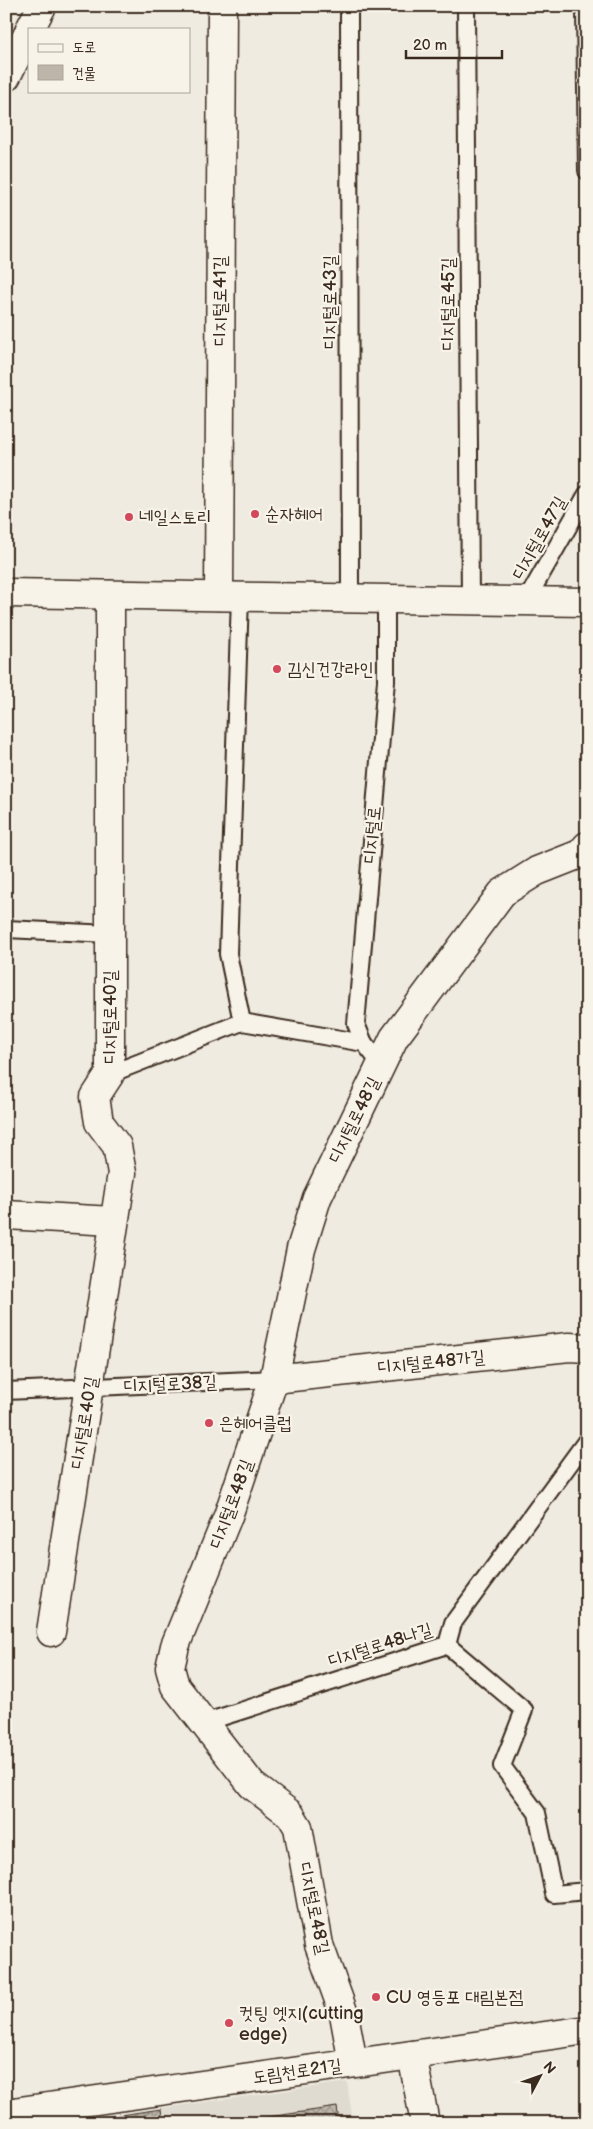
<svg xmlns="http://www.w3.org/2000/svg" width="593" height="2129" font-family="'Balsamiq Sans','Poor Story',sans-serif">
	<defs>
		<pattern id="building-cross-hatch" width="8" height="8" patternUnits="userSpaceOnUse" patternTransform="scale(1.25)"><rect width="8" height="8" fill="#bdb5aa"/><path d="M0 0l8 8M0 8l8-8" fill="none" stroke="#9b938a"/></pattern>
	</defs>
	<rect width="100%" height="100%" fill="#efebe0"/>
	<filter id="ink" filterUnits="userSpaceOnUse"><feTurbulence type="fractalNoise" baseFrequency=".02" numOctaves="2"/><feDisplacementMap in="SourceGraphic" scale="10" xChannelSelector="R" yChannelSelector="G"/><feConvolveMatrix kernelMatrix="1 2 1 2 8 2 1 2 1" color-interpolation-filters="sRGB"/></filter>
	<g filter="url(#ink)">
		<polygon fill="#e0dbd0" points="347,2082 353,2123 56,2123"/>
		<g fill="url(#building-cross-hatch)" stroke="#3b2a1e">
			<polygon points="337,2107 339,2123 227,2123"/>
			<polygon points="161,2109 163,2123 94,2123 93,2119"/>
		</g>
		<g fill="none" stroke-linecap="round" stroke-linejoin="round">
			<g stroke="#3b2a1e" stroke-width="20">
				<g id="lane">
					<polyline points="349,6 350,598"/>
					<polyline points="466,6 470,601"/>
					<polyline points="585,6 587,171"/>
					<polyline points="240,597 228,954 242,1022"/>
					<polyline points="526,601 587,494"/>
					<polyline points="6,929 110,934"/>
					<polyline points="242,1022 364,1043"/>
					<polyline points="381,1064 364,1043 356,1024 386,681 386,599"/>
					<polyline points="110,1074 242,1022"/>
					<polyline points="6,1391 274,1379"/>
					<polyline points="447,1645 524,1710 502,1766 537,1813 554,1894 587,1891"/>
					<polyline points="203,1723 447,1645 453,1623 587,1440"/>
				</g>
			</g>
			<g stroke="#3b2a1e" stroke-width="31">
				<g id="street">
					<polyline points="30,29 42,6"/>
					<polyline points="6,77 29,32"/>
					<polyline points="219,596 222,6"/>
					<polyline points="6,1215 113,1221"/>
					<polyline points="274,1379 569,1347 587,1348"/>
					<polyline points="51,1632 122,1173 117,1146 99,1122 95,1097 110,1074 110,595"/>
					<polyline points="412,2055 425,2123"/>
					<polyline points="353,2063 344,2014 319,1945 298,1827 290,1814 252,1785 175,1686 170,1668 175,1646 228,1516 274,1379 301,1249 317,1198 394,1038 502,893 537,871 580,854 587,846"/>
					<polyline points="6,2113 587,2030"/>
				</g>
			</g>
			<g stroke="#3b2a1e" stroke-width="31">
				<polyline id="secondary" points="6,593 587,602"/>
			</g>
			<use href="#lane" stroke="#f7f3e8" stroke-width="16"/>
			<use href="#street" stroke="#f7f3e8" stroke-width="28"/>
			<use href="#secondary" stroke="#f7f3e8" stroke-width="28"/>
		</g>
	</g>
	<g fill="#d1495b" stroke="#f7f3e8" stroke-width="2">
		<circle cx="255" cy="514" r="5"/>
		<circle cx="129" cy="517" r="5"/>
		<circle cx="277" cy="669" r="5"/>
		<circle cx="209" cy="1423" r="5"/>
		<circle cx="376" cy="1997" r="5"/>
		<circle cx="229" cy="2023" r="5"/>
	</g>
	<g text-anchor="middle" stroke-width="4.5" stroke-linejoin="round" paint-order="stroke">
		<g font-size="18" fill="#3b2a1e" stroke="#f7f3e8">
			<text transform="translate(220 301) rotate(-90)" y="6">디지털로41길</text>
			<text transform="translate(330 302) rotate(-90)" y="6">디지털로43길</text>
			<text transform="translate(448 304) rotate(-90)" y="6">디지털로45길</text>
			<text transform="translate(539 538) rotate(-61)" y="6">디지털로47길</text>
			<text transform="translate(372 835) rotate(-85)" y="6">디지털로</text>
			<text transform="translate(110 1017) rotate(-90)" y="6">디지털로40길</text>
			<text transform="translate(354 1120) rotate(-64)" y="6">디지털로48길</text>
			<text transform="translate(431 1362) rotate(-6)" y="6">디지털로48가길</text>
			<text transform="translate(170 1384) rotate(-3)" y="6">디지털로38길</text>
			<text transform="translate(84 1423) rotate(-81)" y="6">디지털로40길</text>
			<text transform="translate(231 1504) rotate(-70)" y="6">디지털로48길</text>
			<text transform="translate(380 1645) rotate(-18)" y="6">디지털로48나길</text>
			<text transform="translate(314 1908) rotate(78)" y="6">디지털로48길</text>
			<text transform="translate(297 2071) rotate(-8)" y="6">도림천로21길</text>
		</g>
		<g font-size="18" fill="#3b2a1e" stroke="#f7f3e8" text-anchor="start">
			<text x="265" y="520">순자헤어</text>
			<text x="139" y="523">네일스토리</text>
			<text x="287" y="675">김신건강라인</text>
			<text x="219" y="1429">은헤어클럽</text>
			<text x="386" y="2003">CU 영등포 대림본점</text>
			<text x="239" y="2019">컷팅 엣지(cutting<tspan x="239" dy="21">edge)</tspan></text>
		</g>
	</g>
	<rect width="593" height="2129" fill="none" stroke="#f7f3e8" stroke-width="25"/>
	<rect x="12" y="12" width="568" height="2104" fill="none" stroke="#3b2a1e" stroke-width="2" filter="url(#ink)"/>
	<rect x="28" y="28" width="162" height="65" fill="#f7f3e8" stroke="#aca397"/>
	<rect x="38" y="44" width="25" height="8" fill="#f7f3e8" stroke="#aca397"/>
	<text x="72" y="52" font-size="15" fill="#3b2a1e">도로</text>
	<rect x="38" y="65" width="25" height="15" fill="#bdb5aa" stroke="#aca397"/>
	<text x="72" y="78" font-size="15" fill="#3b2a1e">건물</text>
	<g transform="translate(540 2076) rotate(49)" stroke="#f7f3e8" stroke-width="4" paint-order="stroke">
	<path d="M0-4L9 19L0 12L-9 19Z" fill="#3b2a1e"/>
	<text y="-8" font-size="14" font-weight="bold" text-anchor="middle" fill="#3b2a1e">N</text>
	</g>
	<path d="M406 50v8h96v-8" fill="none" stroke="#3b2a1e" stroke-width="2.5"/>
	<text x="413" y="50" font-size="15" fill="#3b2a1e" stroke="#f7f3e8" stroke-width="4" paint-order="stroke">20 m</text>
</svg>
